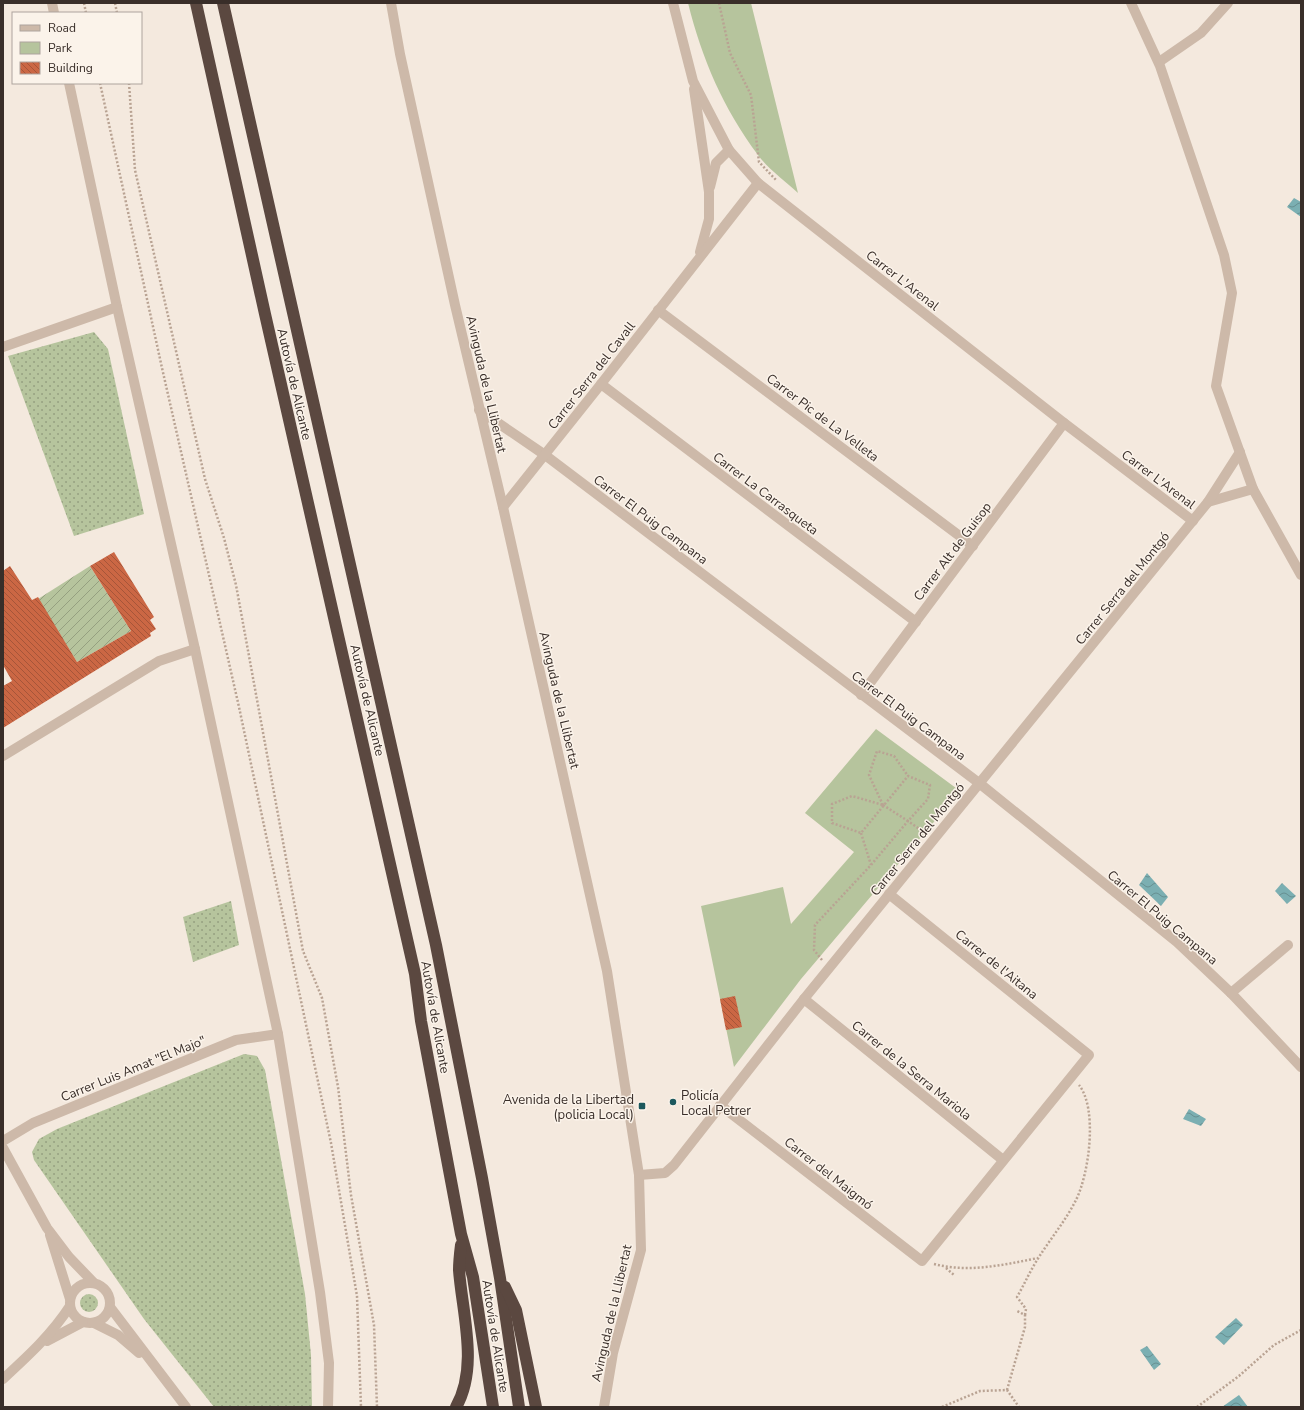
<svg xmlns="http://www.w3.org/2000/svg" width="1304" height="1410" font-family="'Nunito Sans',sans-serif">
	<defs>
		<pattern id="grass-dots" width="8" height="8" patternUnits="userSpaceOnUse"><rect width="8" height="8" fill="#b6c49d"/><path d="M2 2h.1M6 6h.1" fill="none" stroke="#95a080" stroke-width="1.8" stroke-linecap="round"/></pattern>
		<pattern id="garden-furrows" width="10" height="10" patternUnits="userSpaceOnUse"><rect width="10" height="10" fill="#b6c49d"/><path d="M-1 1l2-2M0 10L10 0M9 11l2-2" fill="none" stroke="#95a080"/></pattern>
		<pattern id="water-waves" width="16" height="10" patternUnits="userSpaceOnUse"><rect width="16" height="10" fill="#7bafb2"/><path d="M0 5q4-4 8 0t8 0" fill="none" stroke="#668f91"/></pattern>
		<pattern id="building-back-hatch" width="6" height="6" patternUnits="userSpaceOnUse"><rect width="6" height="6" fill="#cb6744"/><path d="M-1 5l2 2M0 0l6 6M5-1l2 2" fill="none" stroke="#a65539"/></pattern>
	</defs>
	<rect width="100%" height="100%" fill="#f4e9de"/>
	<g fill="url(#grass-dots)">
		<polygon points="94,332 108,349 144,514 74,536 8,356"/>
		<polygon points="231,901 239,945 193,962 183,917"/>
		<polygon points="244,1054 257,1056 265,1070 305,1294 311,1355 312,1407 214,1407 144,1319 34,1160 32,1152 39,1139 57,1129"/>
		<circle cx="89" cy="1303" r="9"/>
	</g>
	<g fill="#b6c49d">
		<path d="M688,3H751L798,193C785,181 768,169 758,155C723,108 702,59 688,3Z"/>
		<polygon points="876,729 960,791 801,979 734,1067 701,906 783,887 791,924 854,852 805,813"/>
	</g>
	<polygon fill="url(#garden-furrows)" points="90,566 131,631 77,662 38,599"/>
	<g fill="url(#water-waves)">
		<polygon points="1294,198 1301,202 1301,217 1287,207"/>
		<polygon points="1147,873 1168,897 1161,906 1139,885"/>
		<polygon points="1282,883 1296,896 1287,904 1275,891"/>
		<polygon points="1189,1109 1206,1119 1201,1126 1183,1119"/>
		<polygon points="1236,1318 1243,1325 1224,1345 1215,1337"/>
		<polygon points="1147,1346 1161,1364 1154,1370 1140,1350"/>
		<polygon points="1239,1395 1248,1407 1222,1407"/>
	</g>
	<g fill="url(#building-back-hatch)">
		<polygon points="114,552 154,617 150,620 156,629 150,633 151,636 3,728 3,686 12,681 3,665 3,571 10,566 32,600 38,597 77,662 131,631 90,566"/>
		<polygon points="735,996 742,1027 726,1030 720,999"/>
	</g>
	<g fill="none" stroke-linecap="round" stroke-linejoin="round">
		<g stroke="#b9a393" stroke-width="2.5" stroke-dasharray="2 2" stroke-linecap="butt">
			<polyline points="84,3 86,13"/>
			<polyline points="115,3 117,13"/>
			<polyline points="719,3 730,53 751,95 759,162 776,180"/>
			<polyline points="100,83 162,368 239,707 331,1143 357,1296 361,1407"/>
			<polyline points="129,83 135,170 205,479 224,538 236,585 303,951 322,998 338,1087 351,1195 374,1325 377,1407"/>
			<polyline points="883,805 908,821 928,799 930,785 908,776 861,833 832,823 832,804 852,796 883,805"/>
			<polyline points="883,805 869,775 877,751 894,756 908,776"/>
			<polyline points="861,833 871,865"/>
			<polyline points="822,960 814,950 815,925 871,865 908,821 925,833"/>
			<path d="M934,1264C969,1273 1003,1265 1038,1258"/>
			<polyline points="946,1268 954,1275"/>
			<path d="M1025,1315L1026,1309L1017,1297C1025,1283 1031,1269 1039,1257C1051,1238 1066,1220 1076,1200C1089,1174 1098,1109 1079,1085"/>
			<polyline points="1007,1390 1025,1327 1025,1315 1017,1311"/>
			<polyline points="942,1407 980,1391 1007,1390 1019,1407"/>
			<polyline points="1197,1407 1239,1376 1274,1345 1301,1330"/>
		</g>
		<g stroke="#cdb9a9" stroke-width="10">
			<polyline points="52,3 54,13"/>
			<polyline points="391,3 400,54 455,305 503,507 607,971 639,1175 641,1250 613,1353 604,1407"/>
			<polyline points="673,3 693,81 729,150 758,183 1064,423 1193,521"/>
			<polyline points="1131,3 1160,66 1224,255 1232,293 1216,386 1253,489 1301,575"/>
			<polyline points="1159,62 1201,33 1228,3"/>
			<polyline points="69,83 117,307 195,649 278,1034 320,1292 329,1363 328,1407"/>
			<polyline points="694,89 709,192 709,219 700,252"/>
			<polyline points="710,187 716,163 729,150"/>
			<polyline points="658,310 973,546"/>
			<polyline points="3,347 117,307"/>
			<polyline points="601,384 916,622"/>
			<polyline points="479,410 545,455 979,783 1177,942 1231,993 1301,1067"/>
			<polyline points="1208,502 1253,489"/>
			<polyline points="503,507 601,384 758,183"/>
			<polyline points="861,695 1064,423"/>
			<polyline points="3,756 159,661 195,649"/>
			<polyline points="1231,993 1288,945"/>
			<polyline points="804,999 1003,1160"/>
			<polyline points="720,1105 922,1261 1089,1055 889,894"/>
			<polyline points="3,1141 33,1123 236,1040 278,1034"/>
			<polyline points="3,1148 47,1228 69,1257 94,1283"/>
			<polyline points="639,1175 665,1173 674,1165 804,999 1208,502 1240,452"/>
			<polyline points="50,1235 70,1299"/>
			<circle cx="90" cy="1303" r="20"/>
			<polyline points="110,1307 186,1407"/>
			<polyline points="94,1323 118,1335 139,1353"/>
			<polyline points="47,1341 83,1322"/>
			<path d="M3,1379C28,1356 52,1334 70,1306"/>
		</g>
		<g stroke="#5b4840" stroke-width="12">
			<polyline points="196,3 265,314 415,974 421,1021 461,1234 473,1277 493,1407"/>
			<polyline points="223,3 436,945 482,1178 500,1278 519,1407"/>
			<polyline points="505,1287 516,1310 536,1407"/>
			<path d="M456,1407C479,1367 462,1312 459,1270C459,1262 460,1253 461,1245"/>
		</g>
	</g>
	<g fill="#1c585d" stroke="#fbf3ea" stroke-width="1.5">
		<circle cx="673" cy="1102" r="4"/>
		<rect x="638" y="1102" width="8" height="8" rx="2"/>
	</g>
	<g text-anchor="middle" stroke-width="3" stroke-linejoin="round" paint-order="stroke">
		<g font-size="13" fill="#392e29" stroke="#fbf3ea">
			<text transform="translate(903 280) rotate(38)" y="5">Carrer L'Arenal</text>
			<text transform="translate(591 375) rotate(-52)" y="5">Carrer Serra del Cavall</text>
			<text transform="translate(295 384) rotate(77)" y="5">Autovía de Alicante</text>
			<text transform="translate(487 384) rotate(77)" y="5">Avinguda de la Llibertat</text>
			<text transform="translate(823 417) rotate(37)" y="5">Carrer Pic de La Velleta</text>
			<text transform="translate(1159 479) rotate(37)" y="5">Carrer L'Arenal</text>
			<text transform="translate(766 493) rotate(37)" y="5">Carrer La Carrasqueta</text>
			<text transform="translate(651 519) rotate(37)" y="5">Carrer El Puig Campana</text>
			<text transform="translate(952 551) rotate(-53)" y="5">Carrer Alt de Guisop</text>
			<text transform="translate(1122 588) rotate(-51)" y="5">Carrer Serra del Montgó</text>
			<text transform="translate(368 700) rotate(77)" y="5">Autovía de Alicante</text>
			<text transform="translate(560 700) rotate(77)" y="5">Avinguda de la Llibertat</text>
			<text transform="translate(909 715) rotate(37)" y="5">Carrer El Puig Campana</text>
			<text transform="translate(917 839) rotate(-51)" y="5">Carrer Serra del Montgó</text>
			<text transform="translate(1163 917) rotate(40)" y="5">Carrer El Puig Campana</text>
			<text transform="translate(997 964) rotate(39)" y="5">Carrer de l'Aitana</text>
			<text transform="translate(436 1017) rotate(80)" y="5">Autovía de Alicante</text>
			<text transform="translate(133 1068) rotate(-22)" y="5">Carrer Luis Amat "El Majo"</text>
			<text transform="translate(912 1070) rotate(39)" y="5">Carrer de la Serra Mariola</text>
			<text transform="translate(829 1173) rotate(38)" y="5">Carrer del Maigmó</text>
			<text transform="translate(611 1313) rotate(-77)" y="5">Avinguda de la Llibertat</text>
			<text transform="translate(496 1336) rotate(81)" y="5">Autovía de Alicante</text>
		</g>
		<g font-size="13" fill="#392e29" stroke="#fbf3ea" text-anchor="start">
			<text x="681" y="1100">Policía<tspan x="681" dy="15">Local Petrer</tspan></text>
			<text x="634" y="1104" text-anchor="end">Avenida de la Libertad<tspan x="634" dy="15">(policia Local)</tspan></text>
		</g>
	</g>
	<rect width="1304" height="1410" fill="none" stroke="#392e29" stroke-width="8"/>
	<rect x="12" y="12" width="130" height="72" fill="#fbf3ea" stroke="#ada49d"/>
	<rect x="20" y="25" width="20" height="6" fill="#cdb9a9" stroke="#ada49d"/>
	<text x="48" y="32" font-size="12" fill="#392e29">Road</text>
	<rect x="20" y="42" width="20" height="12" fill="#b6c49d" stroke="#ada49d"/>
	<text x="48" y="52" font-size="12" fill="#392e29">Park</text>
	<rect x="20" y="62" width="20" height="12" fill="url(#building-back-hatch)" stroke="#ada49d"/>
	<text x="48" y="72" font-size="12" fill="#392e29">Building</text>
</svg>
